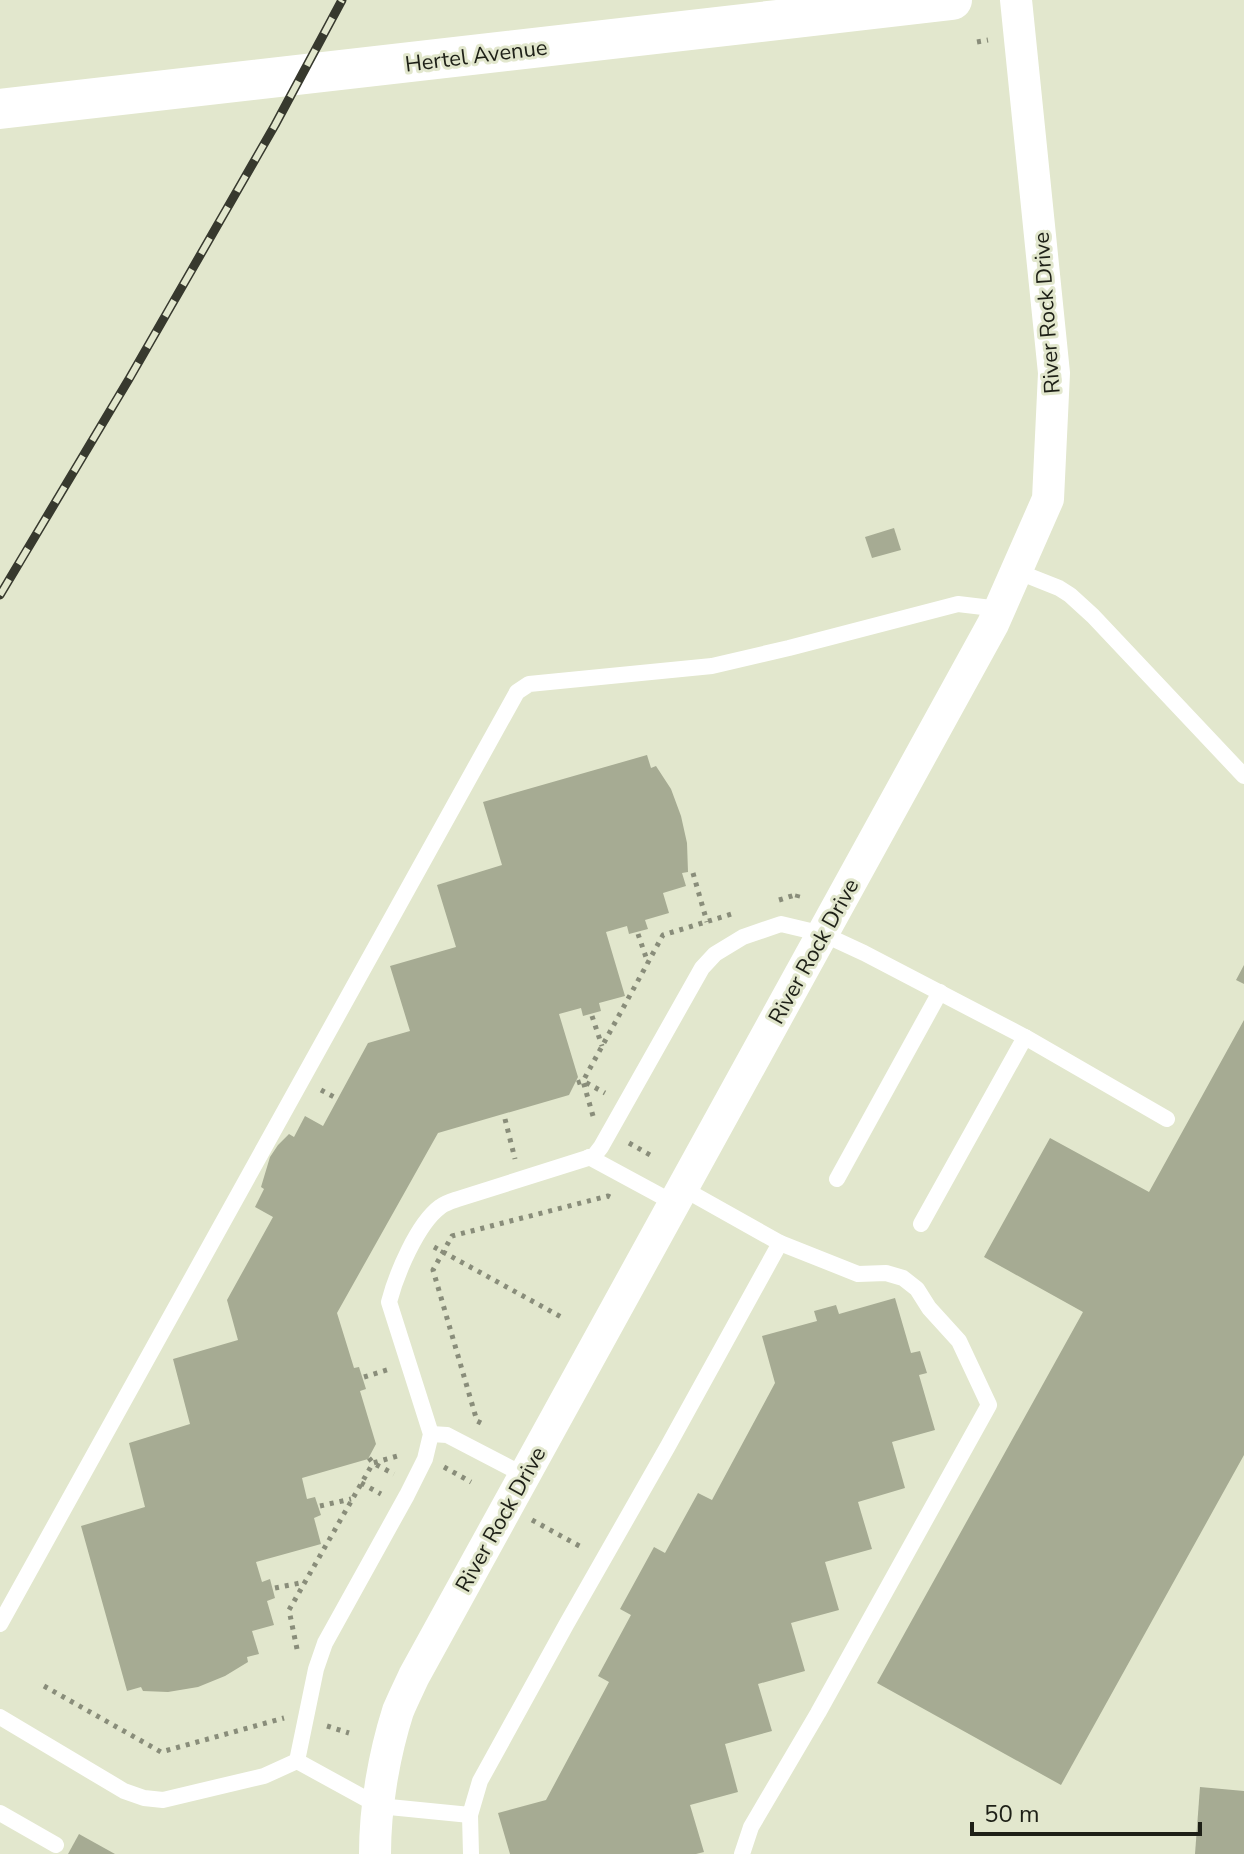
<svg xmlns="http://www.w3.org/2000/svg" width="1244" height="1854" font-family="'Nunito Sans',sans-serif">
	<rect width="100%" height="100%" fill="#e2e7cd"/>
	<g fill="#a6ab93">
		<polygon points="894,528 901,550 872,558 865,537"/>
		<polygon points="647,755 651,768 656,766 671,789 681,816 687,843 688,872 682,873 686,886 663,893 669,913 645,920 648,929 629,934 627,926 606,932 625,996 599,1003 601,1011 583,1016 581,1008 559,1014 578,1077 569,1095 438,1133 337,1313 354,1368 359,1367 366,1389 360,1391 376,1444 368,1459 302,1478 307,1499 315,1497 321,1515 314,1518 321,1544 256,1562 262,1582 270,1579 275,1598 267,1601 274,1625 252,1631 259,1654 247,1657 248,1662 225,1676 198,1687 168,1692 143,1691 141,1687 127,1691 81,1526 145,1507 129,1443 190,1424 173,1359 238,1340 227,1300 273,1217 255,1207 264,1189 261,1187 270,1157 278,1145 289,1134 294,1137 305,1116 323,1126 368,1043 410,1031 390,966 456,947 437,885 502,865 483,802"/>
		<polygon points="1244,965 1244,984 1236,980"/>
		<polygon points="1244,1020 1244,1455 1061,1785 877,1683 1083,1312 984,1257 1050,1138 1149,1192"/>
		<polygon points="895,1298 911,1353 920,1351 927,1373 919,1375 935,1430 892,1442 905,1488 858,1502 872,1549 825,1562 839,1610 791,1623 805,1671 758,1684 772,1731 725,1744 738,1792 690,1805 704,1852 696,1854 510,1854 498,1813 546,1800 609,1682 598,1676 631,1615 620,1609 654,1547 665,1553 698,1493 712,1500 775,1383 762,1336 817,1321 814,1311 836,1305 839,1314"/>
		<polygon points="1200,1787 1244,1791 1244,1854 1195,1854"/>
		<polygon points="79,1834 115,1854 68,1854"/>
	</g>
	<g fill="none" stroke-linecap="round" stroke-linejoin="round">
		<g stroke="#898d7a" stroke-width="5" stroke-dasharray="4 6" stroke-linecap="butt">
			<polyline points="977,42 988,40"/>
			<polyline points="693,873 707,922"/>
			<polyline points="779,900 798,894 797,898"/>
			<polyline points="638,934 648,963"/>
			<polyline points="592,1016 602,1046"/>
			<polyline points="577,1083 583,1081 605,1093"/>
			<polyline points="321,1090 336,1098"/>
			<polyline points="593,1116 583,1081 663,935 735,913"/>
			<polyline points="505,1119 515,1159"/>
			<polyline points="629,1143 652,1156"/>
			<polyline points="434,1247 563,1318"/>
			<polyline points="364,1377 390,1369"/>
			<polyline points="481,1423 477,1421 433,1270 452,1236 608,1196 612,1198"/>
			<polyline points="369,1458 373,1463 394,1474"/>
			<polyline points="444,1467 471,1482"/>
			<polyline points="361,1483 381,1494"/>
			<polyline points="320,1506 351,1499"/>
			<polyline points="532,1520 583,1548"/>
			<polyline points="275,1588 305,1582"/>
			<polyline points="297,1649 289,1610 373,1463 401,1455"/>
			<polyline points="44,1686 161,1752 284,1718"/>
			<polyline points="327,1726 349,1733"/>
		</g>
		<g stroke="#fff" stroke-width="16">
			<polyline points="1016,571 1059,588 1070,595 1093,616 1244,776"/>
			<polyline points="589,1157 674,1203"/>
			<polyline points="837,1179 940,992"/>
			<polyline points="921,1224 1025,1037"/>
			<polyline points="431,1434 447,1435 524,1475"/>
			<polyline points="0,1624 517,692 529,684 712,666 789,648 958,604 1000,609"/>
			<path d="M0,1717L124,1791L144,1798L163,1800L264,1776L297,1761L316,1669L325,1643L407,1495L425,1459L431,1434L389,1302C396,1275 417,1224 440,1207C445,1203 452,1201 458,1199L594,1156L601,1147L702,968L715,954L743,937L781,924L823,934L864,953L1025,1037L1167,1119"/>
			<polyline points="297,1761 379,1806 470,1815 480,1781 566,1625 668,1446 780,1243 682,1188"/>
			<polyline points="0,1813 56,1845"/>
			<polyline points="470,1815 471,1854"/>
			<polyline points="742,1854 751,1827 818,1713 989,1405 959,1341 929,1308 917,1289 903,1278 886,1273 858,1274 780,1243"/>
		</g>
		<path stroke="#fff" stroke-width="32" d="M375,1854C375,1807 384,1755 398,1711C403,1699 409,1687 414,1676L993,624L1048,499L1054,373L1016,0"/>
		<path stroke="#fff" stroke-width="40" d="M0,109C318,74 635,36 952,0"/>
		<g stroke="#37392e" stroke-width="9">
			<polyline id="rail" points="0,595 129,379 275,125 342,0"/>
		</g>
		<use href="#rail" stroke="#e2e7cd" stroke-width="6" stroke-dasharray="18" stroke-linecap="butt"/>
	</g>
	<g text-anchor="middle" stroke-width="6" stroke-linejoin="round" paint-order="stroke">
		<g font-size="22" fill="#1e2017" stroke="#e2e7cd">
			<text transform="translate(476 55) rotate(-7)" y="8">Hertel Avenue</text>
			<text transform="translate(1046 313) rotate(-94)" y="8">River Rock Drive</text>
			<text transform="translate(813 951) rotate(-61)" y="8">River Rock Drive</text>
			<text transform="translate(500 1519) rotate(-61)" y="8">River Rock Drive</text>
		</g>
	</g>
	<path d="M972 1822v12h228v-12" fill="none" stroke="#1e2017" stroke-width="4"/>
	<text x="984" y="1822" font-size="24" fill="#1e2017" stroke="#e2e7cd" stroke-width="6" paint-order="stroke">50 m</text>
</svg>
